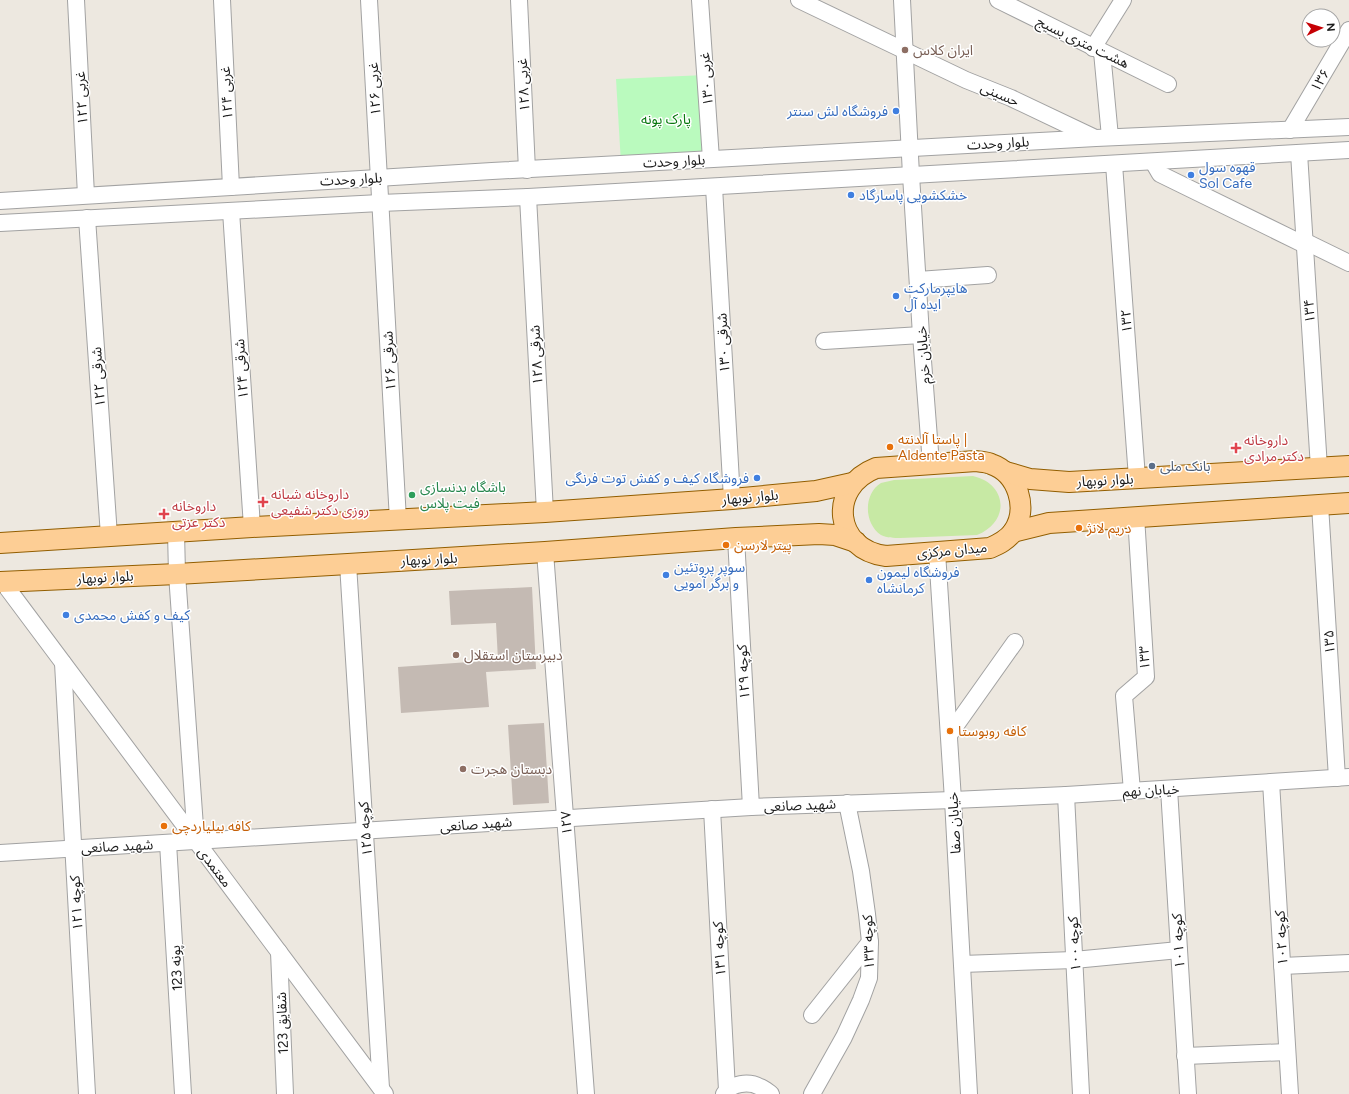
<svg xmlns="http://www.w3.org/2000/svg" width="1349" height="1094" font-family="Figtree,'Noto Sans Arabic',sans-serif">
	<rect width="100%" height="100%" fill="#ede8e0"/>
	<path fill="#c7e9a4" d="M973,476C1008,484 1010,522 977,535L900,538C894,538 887,538 881,535C864,524 863,494 881,483C885,482 890,481 894,480Z"/>
	<polygon fill="#bafabe" points="705,75 711,159 621,164 616,79"/>
	<g fill="#c4bab3">
		<polygon points="532,587 536,669 486,672 489,707 401,713 398,667 498,660 496,623 451,625 449,591"/>
		<polygon points="544,723 549,803 513,805 508,725"/>
	</g>
	<g fill="none" stroke-linecap="round" stroke-linejoin="round">
		<g stroke="#a2a2a2" stroke-width="18">
			<g id="minor">
				<polyline points="76,0 86,195"/>
				<polyline points="222,0 231,187"/>
				<polyline points="369,0 398,520"/>
				<polyline points="519,0 527,170"/>
				<polyline points="700,0 711,159"/>
				<polyline points="799,0 966,80 1011,98 1093,137"/>
				<polyline points="902,0 911,175 921,335 931,464"/>
				<polyline points="998,0 1168,84"/>
				<polyline points="1093,48 1123,0"/>
				<polyline points="1102,52 1110,137"/>
				<polyline points="1290,130 1349,30"/>
				<polyline points="1299,153 1319,468"/>
				<polyline points="1153,162 1160,174 1305,245"/>
				<polyline points="1114,164 1137,478"/>
				<polyline points="714,187 732,499"/>
				<polyline points="528,197 545,512"/>
				<polyline points="0,201 492,171 1096,138 1349,127"/>
				<polyline points="231,211 252,527"/>
				<polyline points="87,218 109,536"/>
				<polyline points="0,223 380,203 528,197 1349,150"/>
				<polyline points="1304,241 1349,263"/>
				<polyline points="918,280 988,275"/>
				<polyline points="824,341 921,335"/>
				<polyline points="1320,505 1337,778"/>
				<polyline points="176,532 177,574 196,841"/>
				<polyline points="736,538 751,807"/>
				<polyline points="545,552 586,1094"/>
				<polyline points="937,552 953,800 969,1094"/>
				<polyline points="348,564 381,1088"/>
				<polyline points="2,581 385,1094"/>
				<polyline points="63,663 87,1094"/>
				<polyline points="949,735 1015,642"/>
				<polyline points="1271,782 1290,1094"/>
				<polyline points="1169,789 1188,1094"/>
				<polyline points="1132,791 1124,696 1146,677 1136,516"/>
				<polyline points="1066,795 1081,1094"/>
				<polyline points="712,809 727,1090"/>
				<polyline points="168,843 183,1094"/>
				<polyline points="0,853 751,807 953,800 1066,795 1349,777"/>
				<polyline points="279,952 285,1094"/>
				<polyline points="962,964 1074,960 1179,950"/>
				<polyline points="1282,966 1349,963"/>
				<polyline points="812,1015 870,942"/>
				<polyline points="1185,1056 1287,1052"/>
				<path d="M724,1094C731,1083 749,1081 760,1087C764,1088 768,1092 771,1094"/>
				<polyline points="812,1094 844,1037 861,1000 869,978 870,942 867,914 861,871 847,803"/>
			</g>
		</g>
		<g stroke="#925e00" stroke-width="22">
			<g id="major">
				<path d="M976,461C981,462 987,462 991,464C1018,473 1029,509 1013,532C1007,540 999,544 990,548L886,556C834,550 827,487 876,468Z"/>
				<polyline points="1006,472 1030,479 1069,482 1349,466"/>
				<polyline points="1013,532 1049,523 1349,503"/>
				<polyline points="0,543 252,527 545,512 732,499 816,491 852,483"/>
				<polyline points="0,582 177,574 348,564 545,552 736,538 819,534 835,535 856,542"/>
			</g>
		</g>
		<use href="#minor" stroke="#fff" stroke-width="16"/>
		<use href="#major" stroke="#fdce95" stroke-width="20"/>
	</g>
	<g fill="#8d6e63" stroke="#fff" stroke-width="1.5">
		<circle cx="905" cy="50" r="4"/>
		<circle cx="456" cy="655" r="4"/>
		<circle cx="463" cy="769" r="4"/>
	</g>
	<g fill="#3f7fe0" stroke="#fff" stroke-width="1.5">
		<circle cx="896" cy="111" r="4"/>
		<circle cx="1191" cy="175" r="4"/>
		<circle cx="851" cy="195" r="4"/>
		<circle cx="896" cy="296" r="4"/>
		<circle cx="757" cy="478" r="4"/>
		<circle cx="666" cy="575" r="4"/>
		<circle cx="869" cy="580" r="4"/>
		<circle cx="66" cy="615" r="4"/>
	</g>
	<g fill="#e8710a" stroke="#fff" stroke-width="1.5">
		<circle cx="890" cy="447" r="4"/>
		<circle cx="1079" cy="528" r="4"/>
		<circle cx="726" cy="545" r="4"/>
		<circle cx="950" cy="731" r="4"/>
		<circle cx="164" cy="826" r="4"/>
	</g>
	<g fill="#e0444e" stroke="#fff" stroke-width="1.5">
		<path d="M1234 442h4v4h4v4h-4v4h-4v-4h-4v-4h4z"/>
		<path d="M261 496h4v4h4v4h-4v4h-4v-4h-4v-4h4z"/>
		<path d="M162 508h4v4h4v4h-4v4h-4v-4h-4v-4h4z"/>
	</g>
	<circle fill="#5c6f8a" stroke="#fff" stroke-width="1.5" cx="1152" cy="466" r="4"/>
	<circle fill="#2e9e5b" stroke="#fff" stroke-width="1.5" cx="412" cy="495" r="4"/>
	<g text-anchor="middle" stroke-width="3" stroke-linejoin="round" paint-order="stroke">
		<g font-size="14" fill="#1b1b1b" stroke="#fff">
			<text transform="translate(1083 42) rotate(26)" y="5">هشت متری بسیج</text>
			<text transform="translate(706 79) rotate(-94)" y="5">۱۳۰ غربی</text>
			<text transform="translate(1320 80) rotate(-59)" y="5">۱۳۶</text>
			<text transform="translate(523 85) rotate(-93)" y="5">۱۲۸ غربی</text>
			<text transform="translate(374 89) rotate(-93)" y="5">۱۲۶ غربی</text>
			<text transform="translate(226 93) rotate(-93)" y="5">۱۲۴ غربی</text>
			<text transform="translate(1000 94) rotate(23)" y="5">حسینی</text>
			<text transform="translate(81 98) rotate(-93)" y="5">۱۲۲ غربی</text>
			<text transform="translate(998 143) rotate(-3)" y="5">بلوار وحدت</text>
			<text transform="translate(674 161) rotate(-3)" y="5">بلوار وحدت</text>
			<text transform="translate(351 179) rotate(-3)" y="5">بلوار وحدت</text>
			<text transform="translate(1309 311) rotate(-94)" y="5">۱۳۴</text>
			<text transform="translate(1126 321) rotate(-94)" y="5">۱۳۲</text>
			<text transform="translate(723 343) rotate(-93)" y="5">۱۳۰ شرقی</text>
			<text transform="translate(536 355) rotate(-93)" y="5">۱۲۸ شرقی</text>
			<text transform="translate(923 355) rotate(-94)" y="5">خیابان خرم</text>
			<text transform="translate(389 361) rotate(-93)" y="5">۱۲۶ شرقی</text>
			<text transform="translate(241 369) rotate(-94)" y="5">۱۲۴ شرقی</text>
			<text transform="translate(98 377) rotate(-94)" y="5">۱۲۲ شرقی</text>
			<text transform="translate(1105 480) rotate(-3)" y="5">بلوار نوبهار</text>
			<text transform="translate(750 497) rotate(-5)" y="5">بلوار نوبهار</text>
			<text transform="translate(952 550) rotate(-5)" y="5">میدان مرکزی</text>
			<text transform="translate(429 559) rotate(-3)" y="5">بلوار نوبهار</text>
			<text transform="translate(105 577) rotate(-3)" y="5">بلوار نوبهار</text>
			<text transform="translate(1329 642) rotate(-94)" y="5">۱۳۵</text>
			<text transform="translate(1144 658) rotate(-92)" y="5">۱۳۳</text>
			<text transform="translate(743 672) rotate(-93)" y="5">کوچه ۱۲۹</text>
			<text transform="translate(1151 790) rotate(-3)" y="5">خیابان نهم</text>
			<text transform="translate(800 805) rotate(-2)" y="5">شهید صانعی</text>
			<text transform="translate(566 823) rotate(-94)" y="5">۱۲۷</text>
			<text transform="translate(954 823) rotate(-93)" y="5">خیابان صفا</text>
			<text transform="translate(476 824) rotate(-4)" y="5">شهید صانعی</text>
			<text transform="translate(365 829) rotate(-94)" y="5">کوچه ۱۲۵</text>
			<text transform="translate(117 846) rotate(-3)" y="5">شهید صانعی</text>
			<text transform="translate(215 867) rotate(53)" y="5">معتمدی</text>
			<text transform="translate(76 903) rotate(-93)" y="5">کوچه ۱۲۱</text>
			<text transform="translate(1281 938) rotate(-93)" y="5">کوچه ۱۰۲</text>
			<text transform="translate(1178 941) rotate(-93)" y="5">کوچه ۱۰۱</text>
			<text transform="translate(868 942) rotate(-92)" y="5">کوچه ۱۳۳</text>
			<text transform="translate(1074 944) rotate(-93)" y="5">کوچه ۱۰۰</text>
			<text transform="translate(719 949) rotate(-93)" y="5">کوچه ۱۳۱</text>
			<text transform="translate(176 968) rotate(-93)" y="5">123 پونه</text>
			<text transform="translate(282 1023) rotate(-92)" y="5">123 شقایق</text>
		</g>
		<g font-size="14" fill="#785e54" stroke="#fff" text-anchor="start">
			<text x="913" y="55">ایران کلاس</text>
			<text x="464" y="660">دبیرستان استقلال</text>
			<text x="471" y="774">دبستان هجرت</text>
		</g>
		<g font-size="14" fill="#366cbe" stroke="#fff" text-anchor="start">
			<text x="888" y="116" text-anchor="end">فروشگاه لش سنتر</text>
			<text x="1199" y="172">قهوه سول<tspan x="1199" dy="16">Sol Cafe</tspan></text>
			<text x="859" y="200">خشکشویی پاسارگاد</text>
			<text x="904" y="293">هایپرمارکت<tspan x="904" dy="16">ایده آل</tspan></text>
			<text x="749" y="483" text-anchor="end">فروشگاه کیف و کفش توت فرنگی</text>
			<text x="674" y="572">سوپر پروتئین<tspan x="674" dy="16">و برگر آمویی</tspan></text>
			<text x="877" y="577">فروشگاه لیمون<tspan x="877" dy="16">کرمانشاه</tspan></text>
			<text x="74" y="620">کیف و کفش محمدی</text>
		</g>
		<g font-size="14" fill="#097810" stroke="#fff">
			<text x="666" y="124">پارک پونه</text>
		</g>
		<g font-size="14" fill="#c56008" stroke="#fff" text-anchor="start">
			<text x="898" y="444">پاستا آلدنته |<tspan x="898" dy="16">Aldente Pasta</tspan></text>
			<text x="1087" y="533">دریم لانژ</text>
			<text x="734" y="550">پیتر لارسن</text>
			<text x="958" y="736">کافه روبوستا</text>
			<text x="172" y="831">کافه بیلیاردچی</text>
		</g>
		<g font-size="14" fill="#be3a42" stroke="#fff" text-anchor="start">
			<text x="1244" y="445">داروخانه<tspan x="1244" dy="16">دکتر مرادی</tspan></text>
			<text x="271" y="499">داروخانه شبانه<tspan x="271" dy="16">روزی دکتر شفیعی</tspan></text>
			<text x="172" y="511">داروخانه<tspan x="172" dy="16">دکتر عزتی</tspan></text>
		</g>
		<g font-size="14" fill="#4e5e75" stroke="#fff" text-anchor="start">
			<text x="1160" y="471">بانک ملی</text>
		</g>
		<g font-size="14" fill="#27864d" stroke="#fff" text-anchor="start">
			<text x="420" y="492">باشگاه بدنسازی<tspan x="420" dy="16">فیت پلاس</tspan></text>
		</g>
	</g>
	<g transform="translate(1321 28) rotate(86)"><circle r="19" fill="#ffffff" stroke="#a4a4a4"/>
	<path d="M0-3L7 15L0 10L-7 15Z" fill="#c60004"/>
	<text y="-6" font-size="11" font-weight="bold" text-anchor="middle" fill="#1b1b1b">N</text>
	</g>
</svg>
